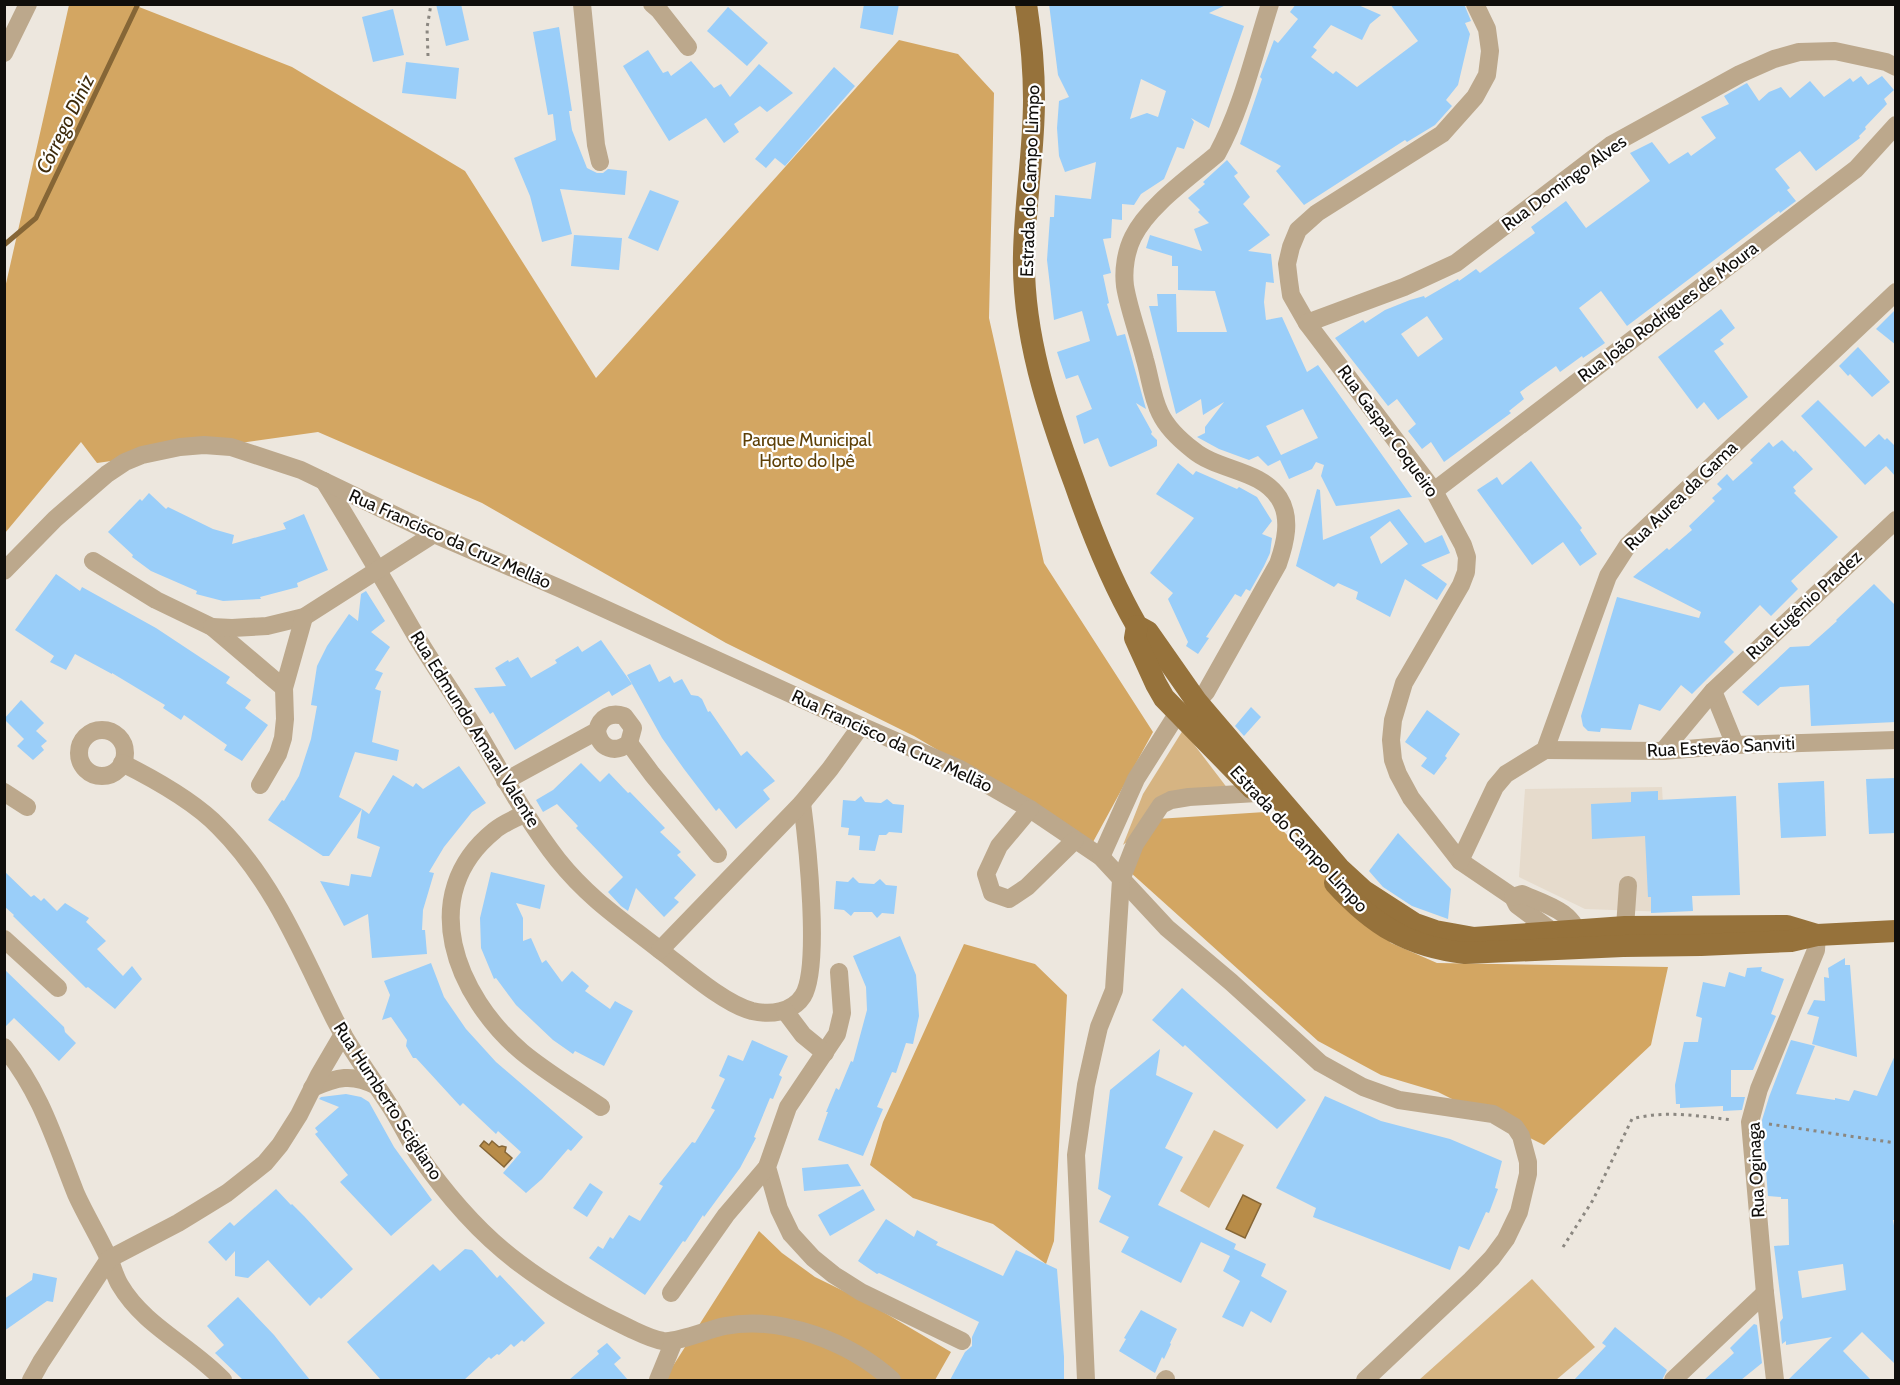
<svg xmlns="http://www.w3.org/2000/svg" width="1900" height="1385" font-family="Cabin,sans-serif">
	<rect width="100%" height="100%" fill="#ede7de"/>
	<polygon fill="#e6dbcc" points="1662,787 1669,912 1585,909 1519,877 1525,789"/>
	<g fill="#d6b482">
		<polygon points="1183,730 1228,789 1175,794 1144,828 1123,845 1143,794"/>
		<polygon points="1214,1130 1244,1145 1209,1208 1180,1191"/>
		<polygon points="1532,1279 1595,1347 1556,1380 1419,1380"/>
	</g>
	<g fill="#d3a662">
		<polygon points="69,5 134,5 292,67 465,171 596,378 899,40 958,54 994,93 989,318 1044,563 1153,732 1093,842 914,736 726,643 482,503 318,432 97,463 81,442 5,533 5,288"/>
		<polygon points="1265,812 1391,943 1437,963 1668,967 1651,1045 1544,1145 1438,1092 1381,1075 1318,1041 1130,872 1157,819"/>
		<polygon points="964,944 1035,964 1067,995 1054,1241 1046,1264 993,1224 913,1198 870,1165 883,1122"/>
		<polygon points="759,1231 782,1253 815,1277 868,1303 951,1352 935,1380 664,1380"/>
	</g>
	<g fill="#b88c48" stroke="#866636" stroke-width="1.5">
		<polygon points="484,1141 489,1145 492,1141 499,1147 502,1146 506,1147 505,1152 512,1158 504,1167 480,1146"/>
		<polygon points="1243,1195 1261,1204 1245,1238 1226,1229"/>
	</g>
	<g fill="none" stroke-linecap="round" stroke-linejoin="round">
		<polyline stroke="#866636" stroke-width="5" points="4,245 36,218 138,4"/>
	</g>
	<g fill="#9acef9" fill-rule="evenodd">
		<polygon points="436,4 461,4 469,40 446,46"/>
		<polygon points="864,4 899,4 893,35 860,28"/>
		<path d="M1049,4H1228L1209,13L1244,26L1209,128L1191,118L1194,122L1184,149L1177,147L1164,179L1141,194L1134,205L1122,204V220L1112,219L1111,238L1103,239L1111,273L1103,275L1109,303L1107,304L1117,336L1125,334L1146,409L1136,403L1152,432L1151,434L1157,440V446L1149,450L1111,467L1109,466L1098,438L1084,444L1076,416L1092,409L1078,375L1066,379L1057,352L1090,341L1082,311L1054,320L1047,260L1050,217H1054L1055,195L1091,199L1096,162L1065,172L1059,156L1057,128L1059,101L1069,97L1058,75ZM1141,79L1166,91L1158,117L1147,113L1130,119Z"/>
		<polygon points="1296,4 1356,4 1381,15 1370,24 1362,40 1331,25 1313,47 1317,50 1311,57 1333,74 1336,71 1357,87 1418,41 1390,4 1464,4 1471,21 1465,23 1470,34 1458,85 1446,100 1452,106 1435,125 1407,142 1405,140 1304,205 1276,171 1281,166 1240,144 1262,79 1260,77 1274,40 1278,43 1298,19 1290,12"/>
		<polygon points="728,7 768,43 747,66 707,31"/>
		<polygon points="393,9 404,55 373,62 362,17"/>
		<polygon points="559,27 572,111 569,111 572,130 587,168 597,173 603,173 608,169 627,171 625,195 560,189 572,234 542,242 530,196 514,158 556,140 553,114 548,115 533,32"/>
		<polygon points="648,50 663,73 668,71 671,76 691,61 714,88 721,84 730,97 759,64 793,93 767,112 760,106 734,124 739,132 724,143 706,118 669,141 623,66"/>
		<polygon points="406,62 459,68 456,99 402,93"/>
		<polygon points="834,67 855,86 785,166 775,158 766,168 755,159"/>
		<path d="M1861,76L1868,85L1882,76L1894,90L1884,99L1887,104L1865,127L1866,129L1859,136L1860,138L1816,171L1800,151L1775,169L1790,188L1787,190L1796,201L1780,213L1779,211L1627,326L1601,291L1579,308L1605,343L1583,358L1582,356L1560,372L1556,366L1520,392L1524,399L1509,411L1511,413L1444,462L1431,442L1422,449L1408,431L1416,424L1397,399L1388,406L1335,338L1363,320L1365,323L1385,310L1410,300L1424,296L1425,298L1458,279L1459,281L1476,269L1480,273L1535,233L1531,227L1566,201L1586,228L1650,181L1630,153L1652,142L1669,164L1688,152L1691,156L1716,138L1701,117L1729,104L1724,96L1745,84L1747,83L1759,101L1769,92L1781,87L1790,98L1810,81L1824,97L1850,78L1853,82ZM1427,316L1443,339L1418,357L1401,334Z"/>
		<path d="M1227,160L1238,173L1234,176L1250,197L1243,204L1270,235L1248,251L1271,254L1274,283L1266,282L1264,302L1266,320L1282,317L1307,372L1318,365L1412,497L1336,506L1321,476L1324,465L1316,462L1312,469L1289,479L1280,460L1268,466L1258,456L1249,460L1219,449L1197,437L1205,433V427L1224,402L1203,415L1201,399L1176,414L1149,306H1158L1157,294H1176L1177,332H1227L1215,291L1178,290V266H1172V256L1146,248L1150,235L1202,251L1194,229L1209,223L1198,212L1200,210L1188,198L1205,184L1203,182ZM1303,409L1318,438L1281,455L1266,426Z"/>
		<polygon points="650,190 679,201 658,251 628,238"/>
		<polygon points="574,235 622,238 619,270 571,266"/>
		<polygon points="1721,309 1735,328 1720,340 1724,344 1714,351 1748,397 1718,420 1704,402 1697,409 1658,357"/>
		<polygon points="1896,309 1896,345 1876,329"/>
		<polygon points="1858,347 1890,382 1872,397 1850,374 1848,376 1839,366"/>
		<polygon points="1818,400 1865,447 1879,434 1885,440 1887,438 1896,447 1896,477 1886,466 1865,485 1801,416"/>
		<polygon points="1782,440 1794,452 1795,450 1813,469 1793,487 1796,491 1794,493 1838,537 1791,581 1798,589 1771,616 1760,605 1724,642 1734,652 1692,694 1681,685 1660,711 1639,704 1631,730 1601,728 1600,732 1588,731 1583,726 1581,716 1617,597 1699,618 1701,612 1633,577 1667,548 1669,550 1692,530 1689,526 1715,501 1712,498 1722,489 1717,484 1727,474 1733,481 1753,463 1750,460 1769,442 1773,447"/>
		<polygon points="1531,461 1582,528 1580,530 1597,554 1580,566 1563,542 1532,565 1477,490 1497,477 1502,485"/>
		<polygon points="1178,463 1193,475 1196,471 1237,489 1239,487 1257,497 1272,521 1262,534 1272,538 1270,553 1264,566 1250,591 1246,589 1241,597 1235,594 1206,637 1209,638 1198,654 1186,646 1188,642 1168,599 1173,593 1150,573 1194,518 1156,494"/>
		<path d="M1317,489L1320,490L1323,540L1399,509L1425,543L1442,535L1450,553L1421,565L1447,584L1437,600L1405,579L1390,617L1356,599L1358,592L1338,583L1334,587L1296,566ZM1390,521L1408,544L1381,564L1370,537Z"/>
		<polygon points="149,493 166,509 168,507 213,529 234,535 232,544 286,529 283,523 304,514 328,570 297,583 298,587 260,597 261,599 223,601 196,594 197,591 151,571 132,557 133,555 108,532 140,499 142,501"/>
		<polygon points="56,574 80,591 82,587 156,628 230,677 226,683 251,700 245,708 268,725 242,761 224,750 227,745 184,715 181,720 163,708 165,705 112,673 112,674 75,654 66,670 50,662 54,656 15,630"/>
		<polygon points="1874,584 1896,606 1896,722 1811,726 1809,685 1780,687 1758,706 1742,692 1790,647 1809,646 1837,621 1836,620"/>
		<polygon points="366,591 385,621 371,632 390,647 375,670 383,673 375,689 381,691 372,742 399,750 397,761 355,752 339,797 362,809 329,856 323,856 268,820 282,800 284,801 299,776 311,739 317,706 311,705 317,666 327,646 349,614 358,621 361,594"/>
		<polygon points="601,640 632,684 612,696 609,691 515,750 493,712 490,714 474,688 506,686 495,668 508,660 509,662 518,657 531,678 557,663 555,660 578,646 582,652"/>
		<polygon points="650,664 659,682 670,676 674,683 682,679 691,695 698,696 702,699 708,712 710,711 741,756 747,751 775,781 763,790 770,799 736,829 719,808 716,811 684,769 662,738 627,675"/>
		<polygon points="21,700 44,723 36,731 47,741 41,746 44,750 33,760 17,746 24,739 4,719"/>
		<polygon points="1251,707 1261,717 1244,736 1235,726"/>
		<polygon points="1427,710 1460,734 1445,756 1447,758 1434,775 1421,766 1427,758 1405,742"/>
		<polygon points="581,763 600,782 609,773 628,793 630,792 665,828 660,832 681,852 677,855 696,875 674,898 679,902 664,917 636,888 628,911 621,906 608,892 623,877 576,828 578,826 557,804 543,812 536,800 553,790"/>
		<polygon points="459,766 486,803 472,812 444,847 429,872 434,873 423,910 422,930 425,930 427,954 372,958 368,914 344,926 320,881 349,886 351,874 371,877 380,847 357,838 362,809 369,814 393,775 413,787 416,783 423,789"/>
		<polygon points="1896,778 1896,833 1869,834 1866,779"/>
		<polygon points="1824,781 1826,836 1781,838 1778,783"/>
		<polygon points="1658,791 1658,800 1736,796 1740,895 1692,896 1693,911 1651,913 1651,897 1648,897 1645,836 1592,839 1591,804 1631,802 1631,792"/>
		<polygon points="861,796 865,802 881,803 887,799 893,804 904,805 902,833 889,832 886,835 879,835 875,851 859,850 860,836 848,835 849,828 841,827 843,800 855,801"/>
		<polygon points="1398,833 1451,889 1448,919 1412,906 1383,887 1369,871"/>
		<polygon points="4,871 31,897 34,895 41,901 44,898 57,911 65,903 89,918 86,922 106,941 97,949 123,976 132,966 142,979 115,1009 88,987 86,988 13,916 14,915 4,906"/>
		<polygon points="491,872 545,885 540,909 516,903 523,918 523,941 531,938 542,963 546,960 562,982 572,971 589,986 585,991 610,1009 615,1001 633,1011 604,1066 575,1051 573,1054 553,1040 516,1005 496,978 494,979 481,948 480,918"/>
		<polygon points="853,877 859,883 874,884 880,879 886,885 897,886 894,914 882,913 877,918 872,912 854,912 851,916 844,910 834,909 836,881 848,882"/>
		<polygon points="900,936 916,975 919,1016 913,1044 906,1043 896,1073 892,1072 877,1107 883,1109 863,1156 818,1140 828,1112 826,1112 836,1088 839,1090 851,1061 853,1062 867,1010 866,987 853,956"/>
		<polygon points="1845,958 1845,965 1850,965 1857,1057 1812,1044 1819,1017 1807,1014 1814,1000 1825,1001 1824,977 1829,978 1828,968"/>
		<polygon points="431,963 444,997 466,1029 496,1062 583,1137 571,1151 568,1149 542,1179 526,1193 503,1173 521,1152 498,1131 496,1134 463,1103 460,1106 416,1058 413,1058 406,1046 407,1040 391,1017 382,1020 390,995 384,981"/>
		<polygon points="1762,967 1761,971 1784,979 1771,1014 1776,1016 1753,1070 1731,1070 1731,1097 1745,1097 1742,1110 1723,1111 1723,1106 1680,1108 1680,1104 1676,1104 1675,1085 1684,1042 1698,1042 1702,1018 1696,1016 1703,982 1725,987 1729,972 1745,977 1747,968"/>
		<polygon points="4,969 64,1027 65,1032 76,1043 59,1061 14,1018 4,1028"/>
		<polygon points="1182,988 1306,1100 1277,1129 1185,1045 1183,1047 1152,1020"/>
		<polygon points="752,1040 788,1056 779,1075 782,1077 773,1099 770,1098 754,1137 756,1138 740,1168 704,1217 703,1215 685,1242 683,1241 645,1295 589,1258 598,1246 603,1249 610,1237 613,1239 629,1215 640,1221 663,1186 659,1184 692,1142 695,1143 715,1110 711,1108 725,1079 719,1076 728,1055 743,1061"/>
		<path d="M1791,1040L1815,1046L1796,1094L1835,1100V1098L1849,1101L1854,1090L1877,1096L1896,1053V1220H1893L1896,1237V1365L1862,1332L1843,1351L1871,1380H1788L1832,1337L1786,1345V1341L1782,1344L1780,1322L1783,1318L1774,1246L1789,1245L1788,1199H1781V1197L1768,1196L1762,1120L1769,1097ZM1843,1264L1846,1290L1802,1298L1798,1271Z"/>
		<polygon points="1160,1049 1156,1075 1193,1093 1165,1148 1183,1157 1158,1205 1236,1244 1234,1249 1266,1264 1261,1276 1287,1291 1271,1323 1251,1311 1243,1327 1222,1317 1240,1281 1223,1271 1230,1256 1201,1242 1181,1283 1121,1252 1129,1237 1099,1222 1111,1196 1098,1189 1110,1090"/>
		<polygon points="346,1094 361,1097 369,1102 394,1147 432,1200 391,1236 340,1182 348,1175 315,1134 318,1132 315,1128 339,1107 319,1099 321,1097"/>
		<polygon points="1325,1096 1381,1121 1450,1139 1502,1161 1495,1188 1498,1189 1489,1213 1486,1212 1469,1250 1459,1246 1450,1270 1313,1217 1316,1208 1276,1188"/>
		<polygon points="848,1164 861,1186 804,1191 802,1168"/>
		<polygon points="590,1183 603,1192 587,1217 573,1208"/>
		<polygon points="276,1189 291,1205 292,1204 304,1216 353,1269 321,1299 319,1297 310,1306 268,1260 248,1278 235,1276 235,1251 226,1261 208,1242 230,1222 234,1226"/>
		<polygon points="863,1189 875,1210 830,1236 818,1215"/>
		<polygon points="886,1219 914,1237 917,1230 938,1242 936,1245 1003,1276 1016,1250 1057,1269 1064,1357 1064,1380 950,1380 965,1352 972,1346 972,1337 979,1322 879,1273 877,1274 858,1261"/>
		<polygon points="465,1249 472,1250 497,1278 500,1275 545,1323 524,1342 522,1340 514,1347 511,1344 499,1355 497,1354 491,1359 489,1357 464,1380 381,1380 347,1342 433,1264 440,1271"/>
		<polygon points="33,1273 57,1278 53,1302 47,1301 4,1331 4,1299 32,1280"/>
		<polygon points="238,1297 274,1335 310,1380 243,1380 215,1353 224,1345 207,1326"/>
		<polygon points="1141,1310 1177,1329 1170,1343 1171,1344 1164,1359 1162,1357 1155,1373 1119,1351 1126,1339 1124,1338"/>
		<polygon points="1754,1324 1757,1325 1762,1363 1741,1380 1704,1380 1734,1353 1730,1348"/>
		<polygon points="1615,1327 1667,1370 1662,1380 1574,1380 1606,1346 1602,1343"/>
		<polygon points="607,1343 621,1358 614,1364 628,1380 569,1380 599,1354 597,1351"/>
	</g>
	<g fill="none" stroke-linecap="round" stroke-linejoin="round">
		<g stroke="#8b8780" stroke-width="3" stroke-dasharray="3 4.5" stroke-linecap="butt">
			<polyline points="428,56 427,28 431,4"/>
			<polyline points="1769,1124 1896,1143"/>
			<path d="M1563,1247L1593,1200L1632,1119C1664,1110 1700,1116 1732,1120"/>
		</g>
		<g stroke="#bca88c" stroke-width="18">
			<polyline points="582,4 596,145 600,162"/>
			<polyline points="652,4 659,10 688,47"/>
			<polyline points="1475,4 1487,29 1490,51 1487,75 1475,97 1442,134 1317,213 1298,230 1291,247 1287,264 1289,281 1291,295 1307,323 1434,491 1463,545 1467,557 1466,572 1461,585 1404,683 1393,720 1391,740 1393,760 1398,774 1411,798 1460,861 1513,897 1517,905 1552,931 1553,941"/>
			<polyline points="4,53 28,4"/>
			<polyline points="1307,323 1404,287 1456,263 1611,145 1740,74 1774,59 1799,52 1835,51 1886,62 1896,67"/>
			<path d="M324,481C356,532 386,584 416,636C437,671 461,705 482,740C506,781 529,823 558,860C591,901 625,922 665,954C687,971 725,1004 752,1011C770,1015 792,1013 803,996C821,967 807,841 802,803"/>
			<polyline points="1434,491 1856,169 1896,125"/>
			<polyline points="93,561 156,600 212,627 284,688"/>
			<polyline points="4,571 55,519 107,474 125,462 142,455 180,447 204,445 231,447 301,470 434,534 559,588 861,726 960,769 1030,809 1101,857 1167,928 1231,982 1320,1063 1363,1087 1399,1100 1493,1114 1515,1127 1521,1136 1528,1162 1528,1174 1519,1212 1506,1239 1492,1258 1471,1280 1365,1380"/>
			<polyline points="212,627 232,628 267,626 304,617 434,534"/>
			<polyline points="1713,691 1735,745"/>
			<path d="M1197,702L1206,692L1278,564C1285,544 1292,518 1279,498C1260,469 1218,471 1193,450C1180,440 1167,428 1160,413C1152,397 1150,377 1145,360C1139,336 1129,310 1125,286C1123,270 1126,251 1133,237C1148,206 1190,177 1217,154C1242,109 1254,54 1270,4"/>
			<circle cx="102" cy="753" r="23"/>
			<polyline points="629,743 652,774 718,854"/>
			<polyline points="1545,750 1663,751 1735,745 1896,740"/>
			<polyline points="1663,751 1713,691 1896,520"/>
			<path d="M122,763C154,779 194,801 219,827C273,881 301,951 334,1018C349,1048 370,1075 388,1103C399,1119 407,1137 418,1154C445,1193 480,1234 519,1263C552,1288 591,1310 629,1328C640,1333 651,1339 663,1341C677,1343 709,1329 725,1326C781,1315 850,1342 892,1380"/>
			<path d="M505,781L597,731C600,717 611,712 624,716L633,728L629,743C615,754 600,749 597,731"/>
			<polyline points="260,785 278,754 283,738 285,719 284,688 304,617"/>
			<polyline points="4,792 27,807"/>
			<polyline points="1030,809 999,846 986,874 992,893 1009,899 1027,887 1075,840"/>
			<path d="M526,813C515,819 503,823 494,831C415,895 456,996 522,1052C546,1072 575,1089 601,1107"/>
			<polyline points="1101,857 1136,779 1179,711 1190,712"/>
			<polyline points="1460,861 1495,787 1506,774 1545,750 1608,576 1628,545 1896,292"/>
			<path d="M1513,897L1522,894C1545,904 1577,912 1579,941"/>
			<polyline points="1625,927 1628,885"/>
			<polyline points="4,939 58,988"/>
			<polyline points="660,950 802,803 830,769 861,726"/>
			<polyline points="839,972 842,1013 837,1034 788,1107 767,1167 779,1209 791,1234 813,1258 834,1275 861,1292 962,1341"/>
			<polyline points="785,1011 803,1035 825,1053"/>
			<path d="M4,1047C41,1092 55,1141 76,1194C86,1216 99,1237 109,1259C113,1267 115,1277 120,1285C144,1326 191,1346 223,1380"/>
			<path d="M312,1088C337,1077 352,1073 377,1086"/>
			<polyline points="671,1293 726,1215 767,1167"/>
			<polyline points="31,1380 41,1362 109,1259 178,1223 227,1193 265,1163 280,1145 299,1115 319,1075 343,1034"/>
			<polyline points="658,1380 674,1341"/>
			<polyline points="1086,1380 1076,1155 1086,1085 1096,1040 1099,1027 1114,990 1121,880 1135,844 1161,805 1171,800 1189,797 1257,793"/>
			<polyline points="1165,1380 1166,1379"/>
			<polyline points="1673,1380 1765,1293"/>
			<polyline points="1775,1380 1765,1293 1750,1122 1759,1089 1816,950 1817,935"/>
		</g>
		<g stroke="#96723b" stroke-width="22">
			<path d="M1026,4C1031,36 1034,67 1034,100C1034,151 1025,203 1024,254C1022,333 1048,411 1075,484C1092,533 1111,581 1137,626L1148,632L1197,702L1339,868L1364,891L1415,924L1435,931L1474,938L1625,927L1787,926L1817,935"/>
			<polyline points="1137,626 1135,638 1156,684 1164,698 1252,788"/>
			<path d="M1335,883C1373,925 1409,947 1465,953L1623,946L1701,945L1791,941L1817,935L1896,931"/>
		</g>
	</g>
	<g text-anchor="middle" stroke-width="4.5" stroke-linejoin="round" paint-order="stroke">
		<g font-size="18" fill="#100e0b" stroke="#fff">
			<text transform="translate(1030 181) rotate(-88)" y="6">Estrada do Campo Limpo</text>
			<text transform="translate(1564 183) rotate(-36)" y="6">Rua Domingo Alves</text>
			<text transform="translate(1668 312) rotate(-37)" y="6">Rua João Rodrigues de Moura</text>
			<text transform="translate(1388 431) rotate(54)" y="6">Rua Gaspar Coqueiro</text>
			<text transform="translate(1681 496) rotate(-44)" y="6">Rua Aurea da Gama</text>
			<text transform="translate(450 539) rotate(24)" y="6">Rua Francisco da Cruz Mellão</text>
			<text transform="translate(1804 605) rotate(-43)" y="6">Rua Eugênio Pradez</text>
			<text transform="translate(475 729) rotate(58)" y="6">Rua Edmundo Amaral Valente</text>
			<text transform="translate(892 741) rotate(25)" y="6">Rua Francisco da Cruz Mellão</text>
			<text transform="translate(1721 747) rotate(-3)" y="6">Rua Estevão Sanviti</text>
			<text transform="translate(1299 839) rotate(47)" y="6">Estrada do Campo Limpo</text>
			<text transform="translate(388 1101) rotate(57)" y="6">Rua Humberto Scigliano</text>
			<text transform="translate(1756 1170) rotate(-93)" y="6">Rua Oginaga</text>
		</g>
		<g font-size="18" fill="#5e4007" stroke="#fff">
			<text x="807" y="446">Parque Municipal<tspan x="807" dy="21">Horto do Ipê</tspan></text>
		</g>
		<g font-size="20" font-style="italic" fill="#3e2b0c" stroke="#fff">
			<text transform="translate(65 124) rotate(-64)" y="7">Córrego Diniz</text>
		</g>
	</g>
	<rect width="1900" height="1385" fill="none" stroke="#100e0b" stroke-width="12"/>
</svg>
